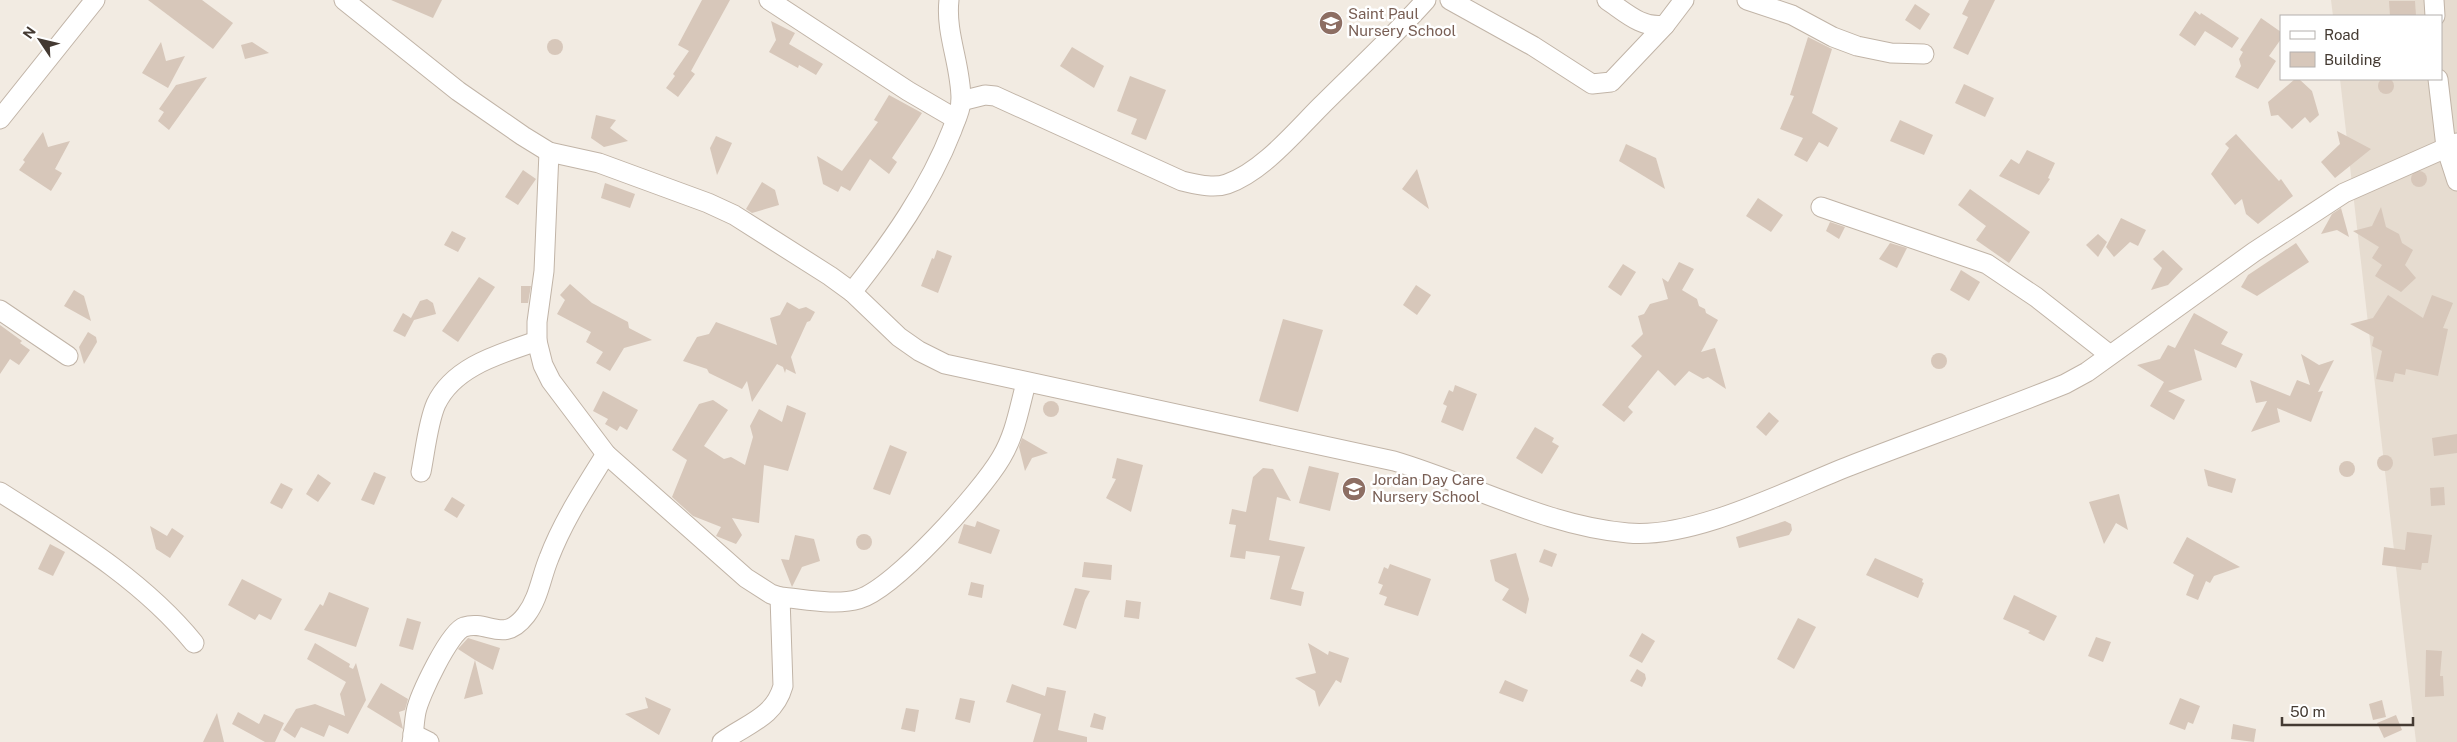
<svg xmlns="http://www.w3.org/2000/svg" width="2457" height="742" font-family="'Public Sans',sans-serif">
	<rect width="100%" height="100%" fill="#f2ebe2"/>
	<polygon fill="#e6dcd0" points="2331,0 2457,0 2457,742 2416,742 2340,79 2441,79 2441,16 2333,16"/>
	<g fill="#d7c7ba">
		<polygon points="148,0 202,0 233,23 213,49"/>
		<polygon points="391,0 442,0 433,18"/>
		<polygon points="702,0 730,0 691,71 695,74 678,97 666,88 675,76 673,74 689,51 678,45"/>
		<polygon points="1969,0 1995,0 1968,55 1953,48 1968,17 1962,14"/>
		<polygon points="2389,1 2415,1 2416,16 2390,16"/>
		<polygon points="1915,4 1930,14 1920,30 1905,20"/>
		<polygon points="2195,11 2200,15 2201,13 2239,38 2232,48 2205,31 2195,46 2179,35"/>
		<polygon points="2261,18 2281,32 2281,39 2269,56 2276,61 2258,89 2235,77 2241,66 2239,59 2243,52 2240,50"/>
		<polygon points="771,21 795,33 789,44 823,64 816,75 799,65 798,68 769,52 776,40"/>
		<polygon points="1808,37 1832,49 1812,113 1838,128 1828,147 1819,142 1807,162 1794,155 1803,138 1780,129 1794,96 1790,95"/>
		<circle cx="555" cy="47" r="8"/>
		<polygon points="161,42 166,61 185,56 168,88 142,73"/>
		<polygon points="252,42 269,53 245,59 241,45"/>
		<polygon points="1072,47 1104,66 1094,88 1060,66"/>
		<polygon points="1130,76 1166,90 1146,140 1131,134 1137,119 1117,111"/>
		<polygon points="207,77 169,130 158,121 164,112 159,109 176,85"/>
		<circle cx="2386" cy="86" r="8"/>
		<polygon points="2295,79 2299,79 2312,91 2319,115 2310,123 2305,117 2292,129 2278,115 2271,116 2268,102"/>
		<polygon points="1964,84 1994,98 1985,117 1955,103"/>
		<polygon points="889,95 922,113 892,158 897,162 889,174 870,159 850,191 841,186 838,192 823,184 817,156 842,171 878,122 874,120"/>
		<polygon points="596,115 616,120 610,128 628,141 604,147 591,138"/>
		<polygon points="1900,120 1933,135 1924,155 1890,141"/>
		<polygon points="2337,131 2371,149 2335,178 2321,162 2340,144"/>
		<polygon points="43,132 48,147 70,141 55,169 62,173 51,191 19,170 25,162 23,160"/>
		<polygon points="2236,134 2279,181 2281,179 2293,196 2258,224 2246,214 2242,199 2235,205 2211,174 2229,148 2225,144"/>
		<polygon points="716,136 732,143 717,175 710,148"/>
		<polygon points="1626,144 1656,158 1665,189 1619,161"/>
		<polygon points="2027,150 2055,163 2048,178 2050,179 2039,195 1999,176 2011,159 2019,164"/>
		<polygon points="1417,169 1429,209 1402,189"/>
		<polygon points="523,170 536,179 518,205 505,197"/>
		<circle cx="2419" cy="179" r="8"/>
		<polygon points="762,182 775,190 779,205 752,213 746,209"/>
		<polygon points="605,183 635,194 630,208 601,198"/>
		<polygon points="1970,189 2030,232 2009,263 1976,240 1986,226 1958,205"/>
		<polygon points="1758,198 1783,215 1771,232 1746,216"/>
		<polygon points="2381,207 2386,227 2399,234 2402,243 2413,250 2405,265 2416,278 2401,292 2375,276 2382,265 2372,258 2379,247 2353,231 2372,226"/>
		<polygon points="2341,208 2349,237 2337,230 2321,234 2332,214"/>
		<polygon points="2121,218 2146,230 2138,246 2130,242 2114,257 2106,247"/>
		<polygon points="1830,222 1845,227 1839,239 1826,231"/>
		<polygon points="452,231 466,238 458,252 444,245"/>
		<polygon points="2098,234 2107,242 2098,257 2086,245"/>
		<polygon points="1890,243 1907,248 1897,268 1879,259"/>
		<polygon points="2296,243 2309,262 2257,296 2241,287 2248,275"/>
		<polygon points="937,250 952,256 938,293 921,286 932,258 934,259"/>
		<polygon points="2163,250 2183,269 2168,285 2151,290 2162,268 2153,259"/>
		<polygon points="1679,262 1694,269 1682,290 1697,299 1699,306 1705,309 1706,313 1718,320 1701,352 1715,348 1726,389 1708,377 1703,379 1689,371 1675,386 1658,370 1628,407 1633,412 1624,422 1602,405 1642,356 1631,346 1643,334 1638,316 1644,314 1650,304 1668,299 1662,278 1668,282"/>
		<polygon points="1623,264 1636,272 1621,296 1608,287"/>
		<polygon points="1961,270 1980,282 1969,301 1950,290"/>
		<polygon points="479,277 495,287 458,342 442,331"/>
		<polygon points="570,284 592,303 628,322 629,328 652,340 624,348 610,371 596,363 603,352 586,342 591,332 557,314 565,300 560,295"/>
		<polygon points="1416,285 1431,295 1417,315 1403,305"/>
		<polygon points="521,286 531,286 528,303 521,303"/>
		<polygon points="74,290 84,296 91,321 64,306"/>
		<polygon points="2388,295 2423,318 2432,295 2453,303 2443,328 2448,329 2438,376 2406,369 2405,375 2395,373 2393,382 2376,379 2382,351 2372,346 2374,337 2350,324 2373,318"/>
		<polygon points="427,299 433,303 436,314 414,320 405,337 393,331 403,313 411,318 420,301"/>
		<polygon points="787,302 799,309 806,307 815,312 810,321 807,322 791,357 796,374 786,369 785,373 783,367 777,364 752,402 747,381 742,389 709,373 707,369 683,361 697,337 709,334 716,322 777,345 770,318 780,315"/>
		<polygon points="2194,313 2228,332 2221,344 2243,354 2236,368 2194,349 2202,380 2168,391 2185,400 2174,420 2150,406 2164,382 2137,365 2160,359 2168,345 2175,348"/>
		<polygon points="1283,319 1323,330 1298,412 1259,401"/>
		<polygon points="0,325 22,341 20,343 30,350 19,365 10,359 0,374"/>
		<polygon points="88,332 96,337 97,342 84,364 79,347"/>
		<circle cx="1939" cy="361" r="8"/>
		<polygon points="2301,354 2319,365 2334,360 2318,392 2323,391 2311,422 2277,408 2280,422 2251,432 2267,401 2256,403 2250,380 2290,396 2297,380 2310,385"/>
		<polygon points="1455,385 1477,394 1463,431 1441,422 1447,406 1443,404 1449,390 1453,392"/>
		<polygon points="603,391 638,410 627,430 620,426 617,431 605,424 608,419 593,411"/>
		<polygon points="713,400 728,410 704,446 724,459 731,457 745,465 753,437 750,426 759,409 782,422 787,405 806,413 788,471 764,465 759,523 732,518 742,535 736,544 716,536 721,527 693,516 672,497 687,460 672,450 699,404"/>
		<circle cx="1051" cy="409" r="8"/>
		<polygon points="1769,412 1779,421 1766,436 1756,427"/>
		<polygon points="1535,427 1554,438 1552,442 1559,446 1542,474 1516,458"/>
		<polygon points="2457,434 2457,453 2434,456 2432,438"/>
		<polygon points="1022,438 1048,453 1032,458 1025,471 1019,447"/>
		<polygon points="890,445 907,452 890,495 873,489"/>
		<circle cx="2385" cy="463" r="8"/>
		<polygon points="1117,458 1143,465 1131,512 1106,498 1116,479 1112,478"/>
		<circle cx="2347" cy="469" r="8"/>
		<polygon points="1309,466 1339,473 1330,511 1299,503"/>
		<polygon points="1263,468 1273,469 1291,501 1277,497 1269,540 1305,547 1291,589 1304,592 1301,606 1270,599 1280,556 1246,551 1245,559 1230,557 1236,525 1229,524 1232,509 1246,512 1253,477"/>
		<polygon points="2204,469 2236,479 2232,493 2208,486"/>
		<polygon points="374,472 386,477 374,505 361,500"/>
		<polygon points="318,474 331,483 318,502 306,494"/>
		<polygon points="281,483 293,489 282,509 270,503"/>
		<polygon points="2444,487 2445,505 2431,506 2430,488"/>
		<polygon points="2119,494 2128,530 2116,523 2104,544 2089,502"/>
		<polygon points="452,497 465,505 457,518 444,510"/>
		<polygon points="977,521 1000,530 991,554 958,543 964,524 975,527"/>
		<polygon points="1785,521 1791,524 1792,530 1789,535 1739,548 1736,537"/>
		<polygon points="150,526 167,536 172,528 184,536 170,558 156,549"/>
		<polygon points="2407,532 2432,535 2428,563 2422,563 2421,570 2382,565 2384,547 2405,550"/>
		<circle cx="864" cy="542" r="8"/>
		<polygon points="795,535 814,539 820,561 802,567 792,587 781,559 789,560"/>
		<polygon points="2187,537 2240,567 2214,576 2210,583 2206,581 2198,600 2186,595 2194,575 2173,563"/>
		<polygon points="50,544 65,552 53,576 38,569"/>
		<polygon points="1544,549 1557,554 1552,567 1539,562"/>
		<polygon points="1516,553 1529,599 1526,614 1502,600 1509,589 1495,581 1490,560"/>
		<polygon points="1875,558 1923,579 1922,582 1924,583 1918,598 1866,575"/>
		<polygon points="1084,562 1112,565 1111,580 1082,577"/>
		<polygon points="1390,564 1431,579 1418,616 1384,605 1387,597 1379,594 1383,585 1378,583 1384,567 1388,569"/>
		<polygon points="242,579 282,599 271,620 259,614 255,620 228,605"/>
		<polygon points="971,582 984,585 982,598 968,595"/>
		<polygon points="1075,588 1090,591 1085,600 1076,629 1063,625"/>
		<polygon points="329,592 369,608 356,647 304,630 320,604 323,606"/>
		<polygon points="2014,595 2057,616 2044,641 2028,633 2030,631 2003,619"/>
		<polygon points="1126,600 1141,602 1139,619 1124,617"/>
		<polygon points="407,618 421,622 413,650 399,646"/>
		<polygon points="1798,618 1816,627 1794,669 1777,659"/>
		<polygon points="1642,633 1655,641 1642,663 1629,656"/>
		<polygon points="2096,637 2111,642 2103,662 2088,656"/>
		<polygon points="468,638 500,648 493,670 475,660 483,694 464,699 475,660 458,649"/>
		<polygon points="315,643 350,664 349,667 353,669 356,663 366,700 348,734 329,725 324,737 301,727 295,738 283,730 296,709 315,704 345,716 340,694 346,682 307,659"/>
		<polygon points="1308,643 1328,655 1329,651 1349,658 1341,683 1336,680 1319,707 1315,691 1295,678 1316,673"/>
		<polygon points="2426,650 2442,651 2440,676 2443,676 2444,696 2425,697"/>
		<polygon points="1637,669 1645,674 1646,679 1642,687 1630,681"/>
		<polygon points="1505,680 1528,690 1523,702 1499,693"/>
		<polygon points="381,683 408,699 405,710 399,712 403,729 367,707"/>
		<polygon points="1012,684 1045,696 1047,687 1066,691 1058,730 1087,737 1087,742 1033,742 1041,714 1006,702"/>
		<polygon points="645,697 671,709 659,735 625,714 648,708"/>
		<polygon points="960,698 975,701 970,723 955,719"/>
		<polygon points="2180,698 2200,706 2193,724 2188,722 2185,730 2169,724"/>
		<polygon points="2382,700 2386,717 2373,720 2369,704"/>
		<polygon points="906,708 919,710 915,732 901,729"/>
		<polygon points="238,712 259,724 264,714 284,723 275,742 265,742 232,724"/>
		<polygon points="217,713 224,742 203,742"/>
		<polygon points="1094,713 1106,717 1103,730 1090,727"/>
		<polygon points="2396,715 2402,730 2384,738 2377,723"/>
		<polygon points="2233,724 2256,729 2254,742 2231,739"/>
	</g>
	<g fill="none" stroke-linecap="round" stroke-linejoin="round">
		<g stroke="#c1b4a7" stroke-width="21">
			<g id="minor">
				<path d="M344,0L458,91L523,136L549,152L599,163L708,203L734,215L830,276L852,292L899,337L919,351L945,364L1394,461C1472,484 1546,526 1628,533C1693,539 1786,491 1847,467C1919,439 1993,413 2065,384L2087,372L2254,252L2344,193L2457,143"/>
				<polyline points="769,0 908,91 956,119"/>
				<polyline points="1450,0 1533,46 1592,84 1611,82 1665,25"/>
				<path d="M1607,0C1625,12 1642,29 1665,25L1684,0"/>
				<polyline points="1747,0 1792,15 1833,37 1857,46 1891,53 1924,54"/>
				<polyline points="2434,0 2435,16"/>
				<polyline points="2438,79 2446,147 2457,181"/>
				<path d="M961,101L985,95L995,96L1182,181C1196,184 1213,189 1227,184C1262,172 1295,132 1321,106C1356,71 1393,37 1426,0"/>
				<polyline points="0,119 95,0"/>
				<polyline points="549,152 544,271 537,322 537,341 543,365 551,381 606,454 746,578 771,594 780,597"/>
				<polyline points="1821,207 1987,264 2036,297 2110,355"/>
				<path d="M852,292C891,243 929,189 952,130C955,121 960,112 961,102C962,67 945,34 949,0"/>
				<polyline points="0,310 68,356"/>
				<path d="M421,472C425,452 428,422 436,404C454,366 500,354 537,341"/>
				<path d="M0,492C69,536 142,579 194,643"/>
				<polyline points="413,734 429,742"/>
				<path d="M412,742C414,732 414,722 416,712C419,696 450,631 464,627C488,619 503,645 526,615C539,598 541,577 549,558C563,521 585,488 606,454"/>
				<path d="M722,742C746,724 774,718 783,686L780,597C804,599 836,606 859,599C895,588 981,492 1001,458C1015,435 1019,409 1026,383"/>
			</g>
		</g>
		<use href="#minor" stroke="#fff" stroke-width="19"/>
	</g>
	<defs>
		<g id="school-disc" transform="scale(1.25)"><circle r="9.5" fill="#8d6e63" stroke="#fff"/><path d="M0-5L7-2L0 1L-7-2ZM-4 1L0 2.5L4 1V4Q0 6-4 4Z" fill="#fff"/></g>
	</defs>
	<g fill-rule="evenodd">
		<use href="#school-disc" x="1331" y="23"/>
		<use href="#school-disc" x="1354" y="489"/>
	</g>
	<g text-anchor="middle" stroke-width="5" stroke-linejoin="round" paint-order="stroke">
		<g font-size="15" fill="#785e54" stroke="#fff" text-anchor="start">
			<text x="1348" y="19">Saint Paul<tspan x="1348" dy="17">Nursery School</tspan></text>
			<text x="1372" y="485">Jordan Day Care<tspan x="1372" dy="17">Nursery School</tspan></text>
		</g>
	</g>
	<rect x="2280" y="15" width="162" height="65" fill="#ffffff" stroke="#b4b0ad"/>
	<rect x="2290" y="31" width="25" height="8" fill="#ffffff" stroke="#b4b0ad"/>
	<text x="2324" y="40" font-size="15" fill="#443a32">Road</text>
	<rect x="2290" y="52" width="25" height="15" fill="#d7c7ba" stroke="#b4b0ad"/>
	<text x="2324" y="65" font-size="15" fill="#443a32">Building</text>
	<g transform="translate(40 40) rotate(305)" stroke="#ffffff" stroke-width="4" paint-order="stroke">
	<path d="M0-4L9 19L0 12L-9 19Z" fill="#443a32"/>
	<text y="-8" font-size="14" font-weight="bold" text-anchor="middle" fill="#443a32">N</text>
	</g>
	<path d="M2282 717v8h131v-8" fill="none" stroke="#443a32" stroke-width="2.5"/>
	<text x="2290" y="717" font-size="15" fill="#443a32" stroke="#ffffff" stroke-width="4" paint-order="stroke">50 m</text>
</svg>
